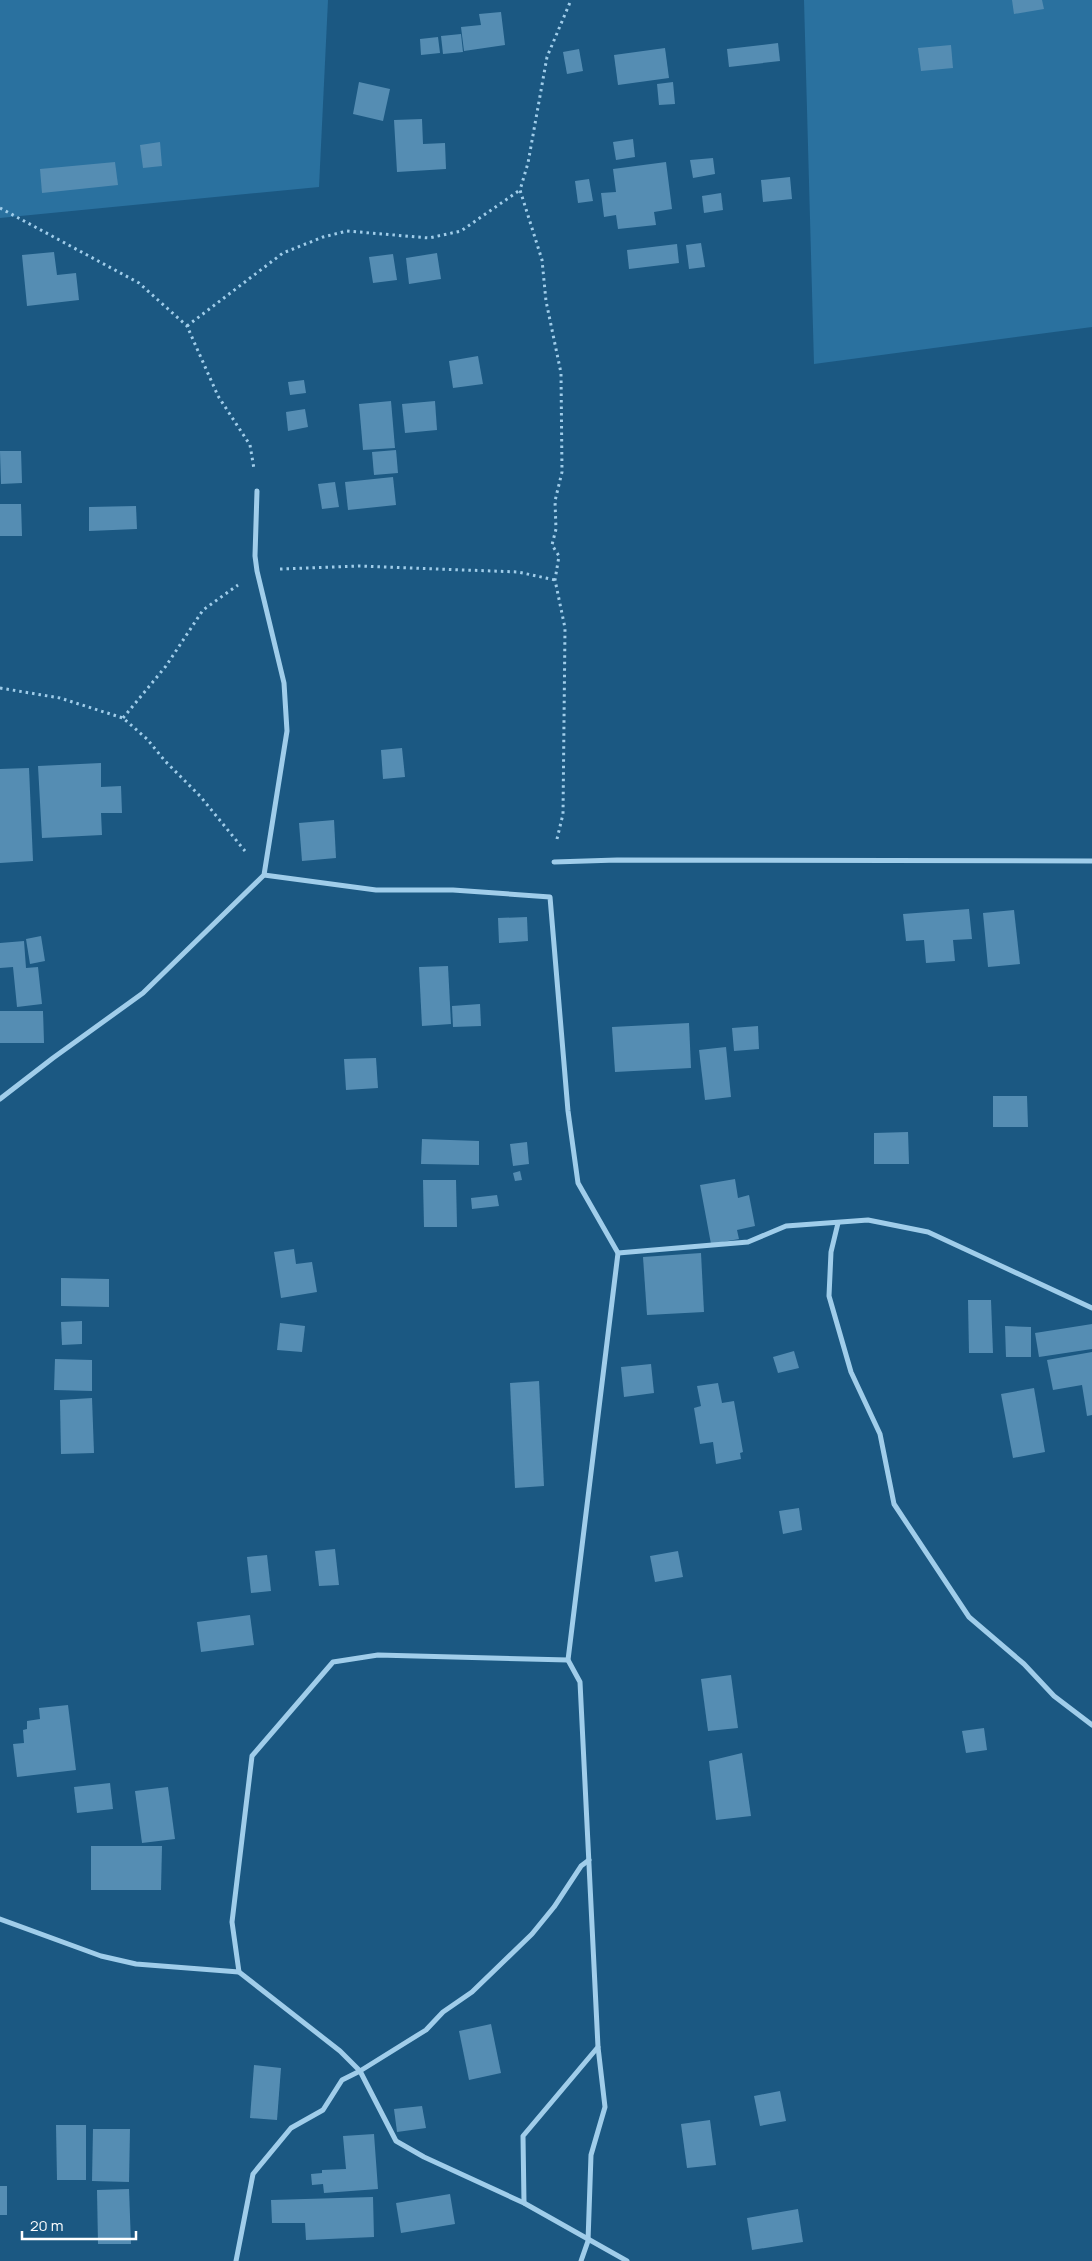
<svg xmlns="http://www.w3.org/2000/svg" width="1092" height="2261" font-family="Manrope,sans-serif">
	<rect width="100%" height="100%" fill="#1b5882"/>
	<g fill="#2a719f">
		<polygon points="0,0 328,0 319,187 0,218"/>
		<polygon points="804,0 1092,0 1092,327 814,364"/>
	</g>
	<g fill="#558db3">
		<polygon points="1012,0 1042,0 1044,9 1014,14"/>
		<polygon points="501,12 505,45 464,51 461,27 481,25 479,14"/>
		<polygon points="461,34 463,52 443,54 441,36"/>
		<polygon points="438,37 440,53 421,55 420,39"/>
		<polygon points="778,43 780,61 729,67 727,49"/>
		<polygon points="951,45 953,68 921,71 918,48"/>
		<polygon points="665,48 669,78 618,85 614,55"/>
		<polygon points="579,49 583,71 567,74 563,52"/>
		<polygon points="359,82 390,89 383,121 353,114"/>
		<polygon points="673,82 675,104 659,105 657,84"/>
		<polygon points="422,119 423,144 445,143 446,169 397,172 394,120"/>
		<polygon points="633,139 635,157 616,160 613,142"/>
		<polygon points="160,142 162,166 143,168 140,145"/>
		<polygon points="713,158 715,174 693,178 690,160"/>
		<polygon points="115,162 118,185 42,193 40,169"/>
		<polygon points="666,162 672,209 654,212 656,225 618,229 616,215 604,217 601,193 616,192 613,169"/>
		<polygon points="790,177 792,199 763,202 761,180"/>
		<polygon points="589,179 593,201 578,203 575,181"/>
		<polygon points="721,193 723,210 704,213 702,196"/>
		<polygon points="701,243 705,267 689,269 686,245"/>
		<polygon points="677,244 679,263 629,269 627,250"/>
		<polygon points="54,252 57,275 76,273 79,300 27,306 22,255"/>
		<polygon points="437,253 441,279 409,284 406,258"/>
		<polygon points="393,254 397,280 373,283 369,257"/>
		<polygon points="478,356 483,384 453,388 449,361"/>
		<polygon points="304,380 306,393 290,395 288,382"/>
		<polygon points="391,401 395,448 363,450 359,404"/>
		<polygon points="435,401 437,430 405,433 402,404"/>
		<polygon points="305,409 308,427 288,431 286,412"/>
		<polygon points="396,450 398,473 374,475 372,452"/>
		<polygon points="0,451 21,451 22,483 1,484"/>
		<polygon points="393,477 396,505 348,510 345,482"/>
		<polygon points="335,482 339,507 322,509 318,484"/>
		<polygon points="0,504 21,504 22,536 0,536"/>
		<polygon points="136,506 137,529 89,531 89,507"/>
		<polygon points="402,748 405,777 383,779 381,750"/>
		<polygon points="101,763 101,787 121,786 122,813 101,813 102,835 42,838 38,766"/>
		<polygon points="29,768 33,861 0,863 0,769"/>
		<polygon points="334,820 336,858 302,861 299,823"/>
		<polygon points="969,909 972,939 953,940 955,961 926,963 924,940 906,941 903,914"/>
		<polygon points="1014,910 1020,964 988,967 983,913"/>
		<polygon points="527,917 528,941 499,943 498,918"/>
		<polygon points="41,936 45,961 30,964 26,939"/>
		<polygon points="24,941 26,968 38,967 42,1004 17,1007 13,967 0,968 0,943"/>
		<polygon points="448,966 451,1024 422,1026 419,967"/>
		<polygon points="480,1004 481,1026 453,1027 452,1006"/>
		<polygon points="0,1011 43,1011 44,1043 0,1043"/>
		<polygon points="689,1023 691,1068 615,1072 612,1027"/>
		<polygon points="758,1026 759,1049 734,1051 732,1028"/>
		<polygon points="726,1047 731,1097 705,1100 699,1050"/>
		<polygon points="376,1058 378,1088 346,1090 344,1059"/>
		<polygon points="993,1096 1027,1096 1028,1127 993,1127"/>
		<polygon points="908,1132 909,1164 874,1164 874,1133"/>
		<polygon points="422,1139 479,1141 479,1165 421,1164"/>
		<polygon points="527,1142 529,1164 513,1166 510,1144"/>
		<polygon points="520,1171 522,1180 515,1181 513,1173"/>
		<polygon points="735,1179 738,1198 749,1195 755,1226 737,1230 739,1239 711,1244 700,1185"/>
		<polygon points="423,1180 456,1180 457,1227 424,1227"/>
		<polygon points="497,1195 499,1206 472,1209 471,1198"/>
		<polygon points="294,1249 296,1264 312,1262 317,1292 281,1298 274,1252"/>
		<polygon points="701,1253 704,1312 647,1315 643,1257"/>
		<polygon points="61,1278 109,1279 109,1307 61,1306"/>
		<polygon points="968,1300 991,1300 993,1353 969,1353"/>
		<polygon points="82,1321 82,1344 62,1345 61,1322"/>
		<polygon points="280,1323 305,1326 302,1352 277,1350"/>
		<polygon points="1092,1324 1092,1349 1039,1357 1035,1333"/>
		<polygon points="1005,1326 1031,1327 1031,1357 1006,1357"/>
		<polygon points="794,1351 799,1368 778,1373 773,1357"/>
		<polygon points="1092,1352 1092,1415 1087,1416 1082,1385 1053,1390 1047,1360"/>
		<polygon points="55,1359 92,1360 92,1391 54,1390"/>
		<polygon points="651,1364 654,1393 624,1397 621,1367"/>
		<polygon points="539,1381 544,1486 515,1488 510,1383"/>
		<polygon points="718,1383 722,1403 734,1401 743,1452 740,1453 741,1459 716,1464 713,1442 700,1444 694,1408 701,1406 697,1386"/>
		<polygon points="1034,1388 1045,1452 1013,1458 1001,1394"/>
		<polygon points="92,1398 94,1453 61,1454 60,1400"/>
		<polygon points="799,1508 802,1530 783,1534 779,1511"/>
		<polygon points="335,1549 339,1585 319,1586 315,1551"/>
		<polygon points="678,1551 683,1577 655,1582 650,1556"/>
		<polygon points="267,1555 271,1591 251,1593 247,1557"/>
		<polygon points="250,1615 254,1645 201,1652 197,1622"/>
		<polygon points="731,1675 738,1728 708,1731 701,1679"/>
		<polygon points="68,1705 76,1770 17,1777 13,1744 24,1743 23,1730 27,1729 27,1721 40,1719 39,1708"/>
		<polygon points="984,1728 987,1750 966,1753 962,1731"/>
		<polygon points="742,1753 751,1816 716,1820 709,1761"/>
		<polygon points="110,1783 113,1809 77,1813 74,1787"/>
		<polygon points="168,1787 175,1839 142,1843 135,1791"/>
		<polygon points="91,1846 162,1846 161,1890 91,1890"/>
		<polygon points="491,2024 501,2073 469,2080 459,2031"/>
		<polygon points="254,2065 281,2068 277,2120 250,2118"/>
		<polygon points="780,2091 786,2121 760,2126 754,2096"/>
		<polygon points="422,2106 426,2128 397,2132 394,2109"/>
		<polygon points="710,2120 716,2165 687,2168 681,2124"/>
		<polygon points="56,2125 86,2125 86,2180 57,2180"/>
		<polygon points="93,2129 130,2129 129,2182 92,2181"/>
		<polygon points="374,2134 378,2189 324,2193 323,2184 312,2185 311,2174 322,2173 322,2170 346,2169 343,2136"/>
		<rect x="0" y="2186" width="7" height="29"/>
		<polygon points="129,2189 131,2244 98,2244 97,2190"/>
		<polygon points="450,2194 455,2224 401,2233 396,2203"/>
		<polygon points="373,2197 374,2237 306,2240 305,2223 272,2223 271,2200"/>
		<polygon points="798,2209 803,2242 752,2250 747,2218"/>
	</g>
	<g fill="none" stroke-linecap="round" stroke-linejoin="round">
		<g stroke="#a0cdea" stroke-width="3" stroke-dasharray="2.5 4" stroke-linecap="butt">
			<polyline points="0,208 139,283 187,326 218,396 250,445 254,469"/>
			<polyline points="187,326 283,253 323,237 347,231 429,238 461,231 520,190"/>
			<polyline points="280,569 359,566 518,572 555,580"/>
			<polyline points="0,688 60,698 123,718 147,739 165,761 200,796 245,851"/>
			<polyline points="123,718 166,666 203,610 238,585"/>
			<polyline points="557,839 563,814 565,628 555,580 559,556 552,545 556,529 555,501 562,472 561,373 546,301 542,260 520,190 528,163 547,57 571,0"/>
		</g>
		<g stroke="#a0cdea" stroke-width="5">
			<polyline points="554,862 617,860 1092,861"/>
			<polyline points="264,875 376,890 453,890 550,897 568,1111 578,1183 618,1253 568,1660 580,1682 598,2047 523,2136 524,2203"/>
			<polyline points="0,1099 53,1058 143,993 264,875 287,731 284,683 257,571 255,556 257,491"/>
			<polyline points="838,1223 831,1252 829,1296 851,1372 880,1434 894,1504 969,1617 1024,1664 1054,1696 1092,1725"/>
			<polyline points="618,1253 748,1242 786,1226 868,1220 928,1232 1092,1308"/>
			<polyline points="0,1919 101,1956 136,1964 239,1972 340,2051 360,2071 396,2141 424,2157 524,2203 627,2261"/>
			<polyline points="239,1972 232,1922 252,1756 333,1662 378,1655 568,1660"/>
			<polyline points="236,2261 253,2174 291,2128 323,2110 342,2080 360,2071 426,2030 443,2012 472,1992 532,1934 554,1907 581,1866 589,1860"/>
			<polyline points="581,2261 588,2241 591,2155 605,2107 598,2047"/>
		</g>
	</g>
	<path d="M22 2231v8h114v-8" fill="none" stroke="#ffffff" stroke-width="2.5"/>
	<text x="30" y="2231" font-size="15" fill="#ffffff" stroke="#1b5882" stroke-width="4" paint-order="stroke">20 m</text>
</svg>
